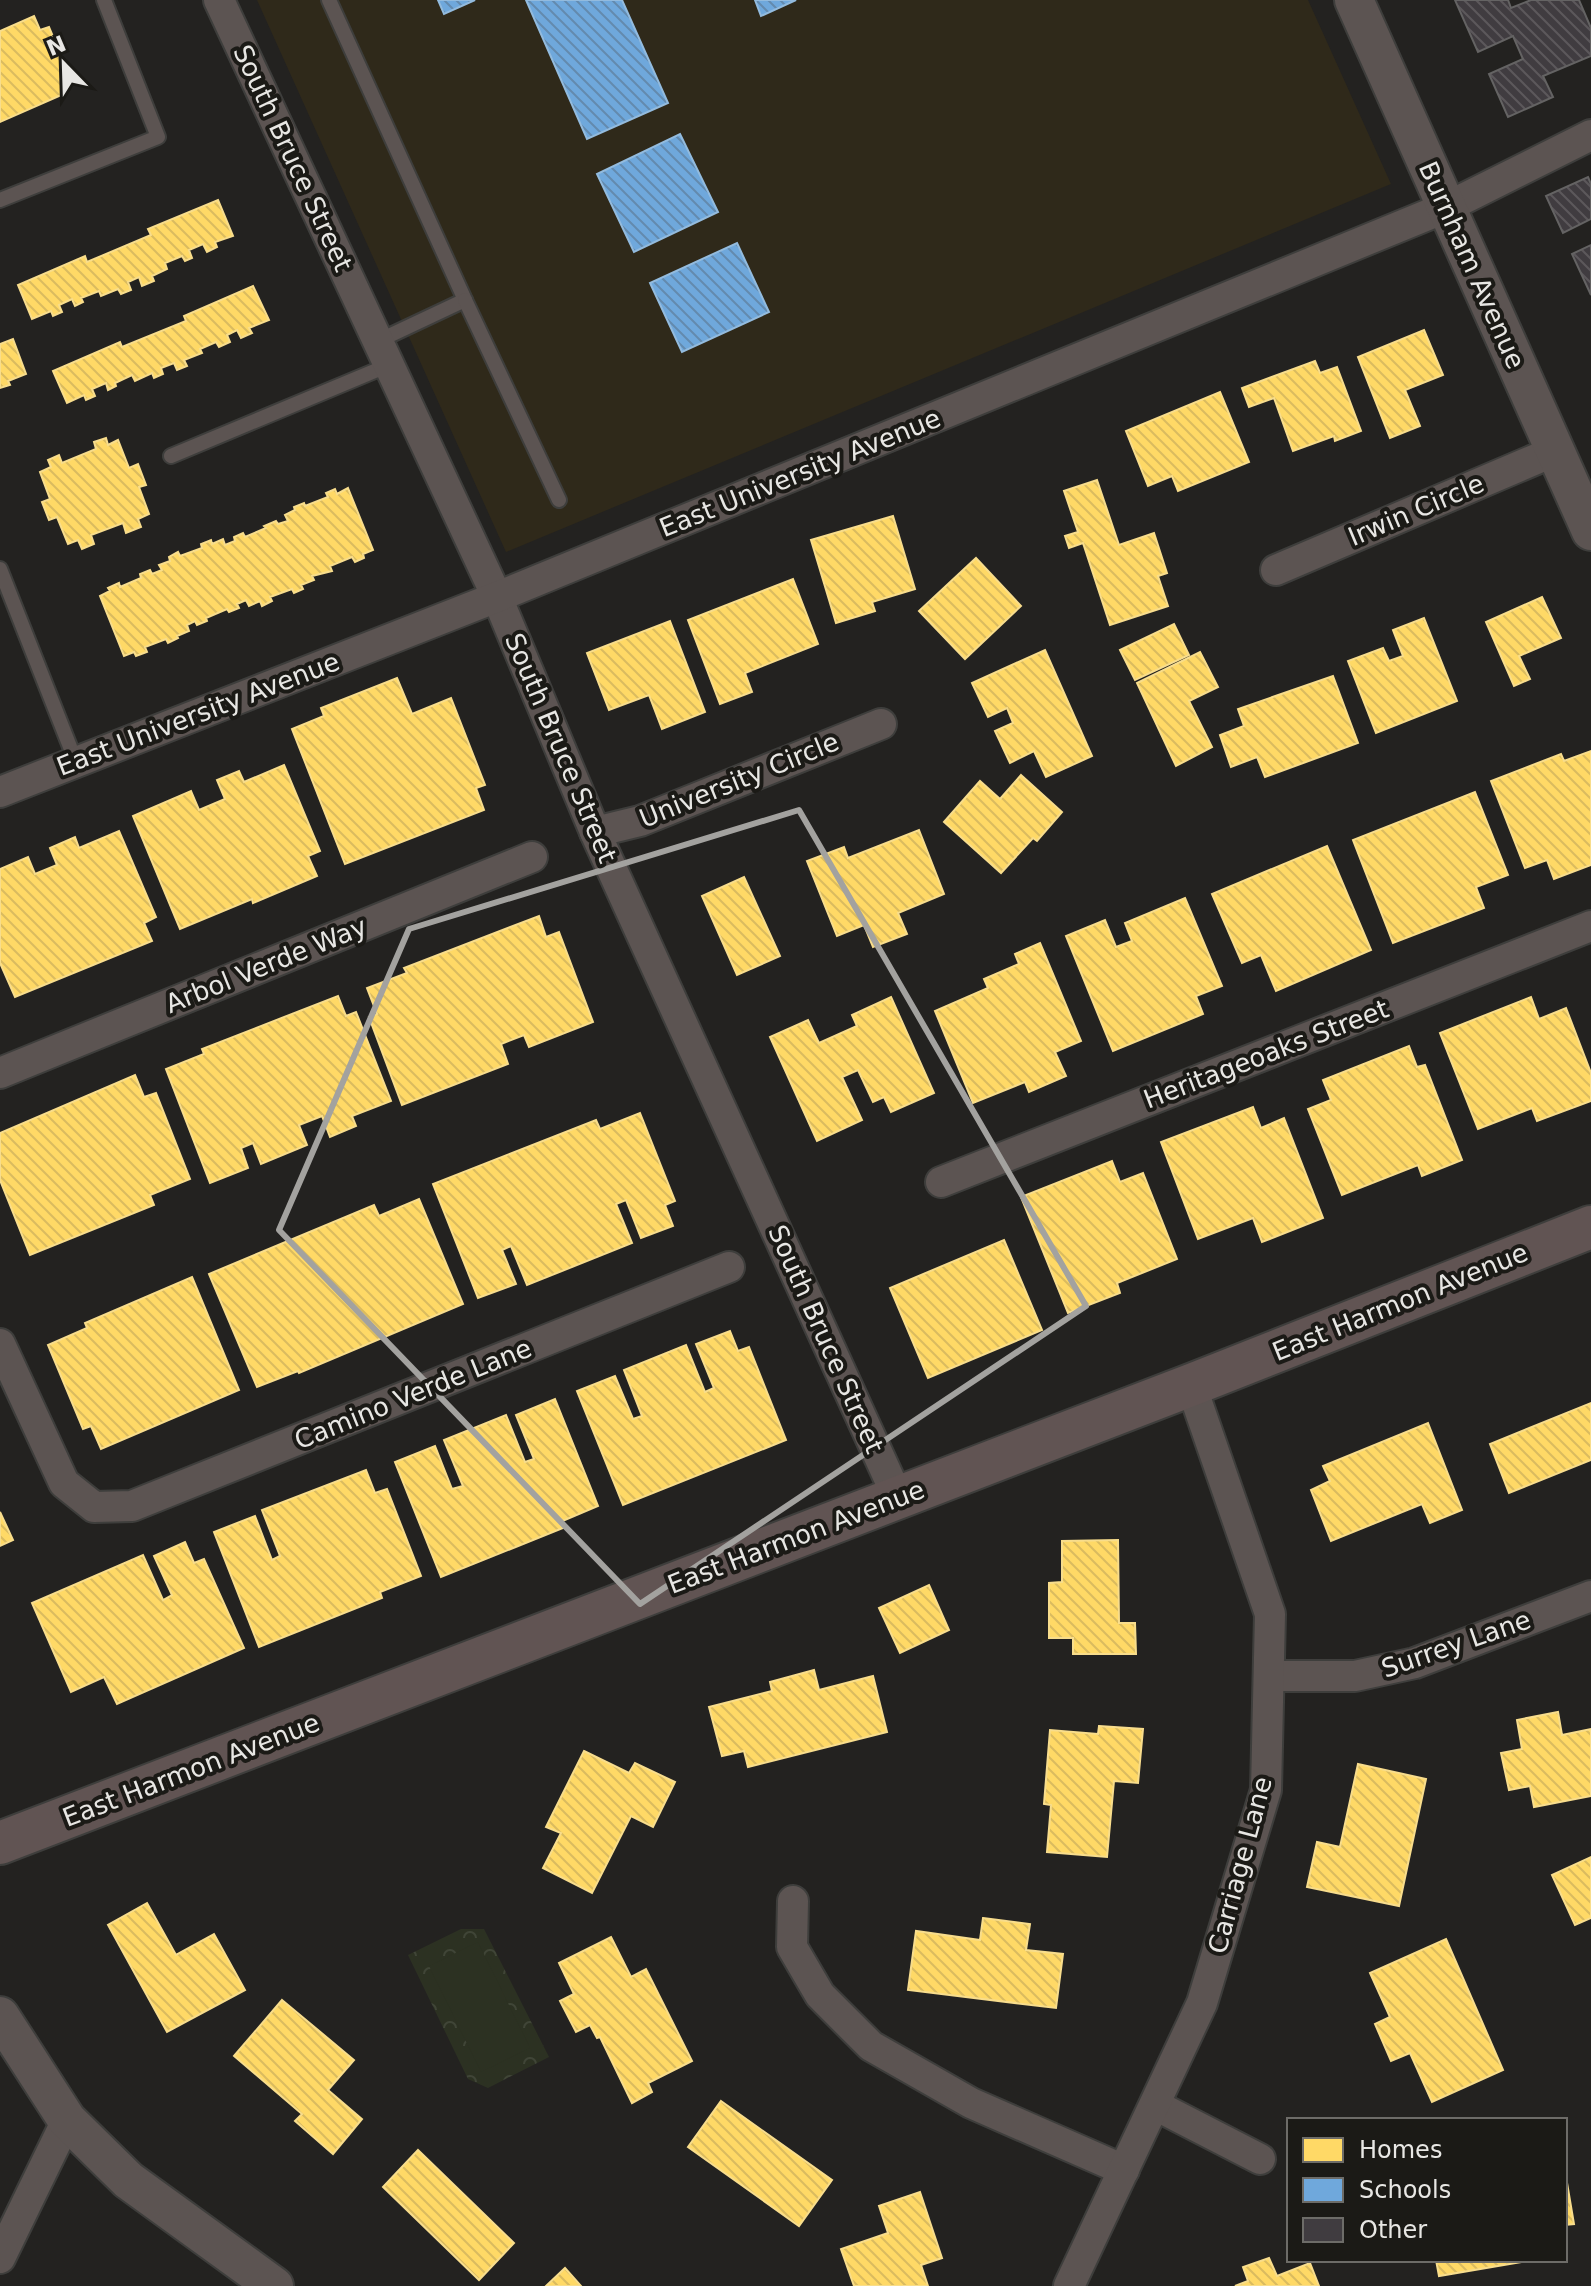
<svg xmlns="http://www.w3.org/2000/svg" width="1591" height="2286" font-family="'DejaVu Sans',sans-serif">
	<defs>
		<pattern id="park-crowns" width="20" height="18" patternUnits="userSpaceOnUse" patternTransform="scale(2)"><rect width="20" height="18" fill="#2c3122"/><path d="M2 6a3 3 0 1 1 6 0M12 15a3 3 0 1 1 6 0" fill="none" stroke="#404537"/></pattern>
		<pattern id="homes-back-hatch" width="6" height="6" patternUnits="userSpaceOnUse" patternTransform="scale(2)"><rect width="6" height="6" fill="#ffd966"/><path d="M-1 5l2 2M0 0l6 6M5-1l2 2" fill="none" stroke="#dabb5f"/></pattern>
		<pattern id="schools-back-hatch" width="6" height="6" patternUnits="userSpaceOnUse" patternTransform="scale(2)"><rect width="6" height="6" fill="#6fa8dc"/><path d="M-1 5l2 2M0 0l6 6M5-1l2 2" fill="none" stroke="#638aae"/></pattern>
		<pattern id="building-back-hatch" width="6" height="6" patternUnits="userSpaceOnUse" patternTransform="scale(2)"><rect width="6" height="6" fill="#403c40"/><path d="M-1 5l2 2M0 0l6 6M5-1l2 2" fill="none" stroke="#5c585b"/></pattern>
	</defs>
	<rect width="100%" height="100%" fill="#232220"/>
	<polygon fill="#2f291a" points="257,0 1308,0 1391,184 506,552"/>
	<polygon fill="url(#park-crowns)" points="461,1929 484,1929 549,2057 488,2088 468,2079 408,1955"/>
	<polygon fill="#2c3122" points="478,1942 530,2048 481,2072 429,1966"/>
	<g fill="url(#homes-back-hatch)" stroke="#f8dd8c" stroke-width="2">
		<polygon points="34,16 40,30 49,27 69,75 60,79 66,93 0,122 0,31"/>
		<polygon points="218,200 233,236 215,242 217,247 207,252 203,244 189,250 192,258 185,261 182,256 165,263 167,269 152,276 154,281 142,286 139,277 128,282 131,290 121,294 118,289 101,296 99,291 81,298 83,302 75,306 72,299 59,305 62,312 53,316 51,311 32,319 18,285 85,256 87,262 151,235 148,229"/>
		<polygon points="253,286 269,320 249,328 252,333 241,338 237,330 227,335 230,342 219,347 216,342 200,349 202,353 184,360 187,366 177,370 174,363 161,368 163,374 154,378 152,373 135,381 132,375 115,383 116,386 108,390 106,383 92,389 95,396 86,400 84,395 67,403 53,371 120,342 122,347 186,321 184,316"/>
		<polygon points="1424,330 1443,375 1405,390 1420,426 1390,438 1358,357"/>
		<polygon points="13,339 26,374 8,381 10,385 0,388 0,344"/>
		<polygon points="1315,361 1320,373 1337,367 1361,431 1335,441 1334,436 1293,451 1274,398 1249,407 1242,388"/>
		<polygon points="1220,392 1249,462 1178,491 1172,476 1148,486 1126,431"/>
		<polygon points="106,438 108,445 118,440 129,468 138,464 146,485 139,487 149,514 138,519 141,527 126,533 123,523 91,535 94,544 82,549 78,540 68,544 57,517 49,520 42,502 50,499 40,472 51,467 48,460 59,455 62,463 96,449 94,442"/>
		<polygon points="1097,480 1119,545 1154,533 1167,573 1158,576 1168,606 1110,625 1083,543 1069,548 1065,536 1078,532 1064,491"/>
		<polygon points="348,488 373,550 363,554 364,558 355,562 352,557 330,566 332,571 312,576 314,580 301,585 303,589 294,593 292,589 270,597 272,601 262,606 260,601 249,606 246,600 237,604 239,608 229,612 227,609 206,618 207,621 197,625 195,621 187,625 189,631 177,636 178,638 168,643 166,639 145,647 147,652 136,656 134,652 124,656 100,596 110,591 108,588 119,583 120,587 141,578 140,574 150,570 152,574 162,570 159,565 170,561 169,557 178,552 180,556 202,548 201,544 211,540 212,544 223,539 225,545 235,541 234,537 243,533 245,537 266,528 264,526 276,521 278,524 288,521 285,515 295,510 294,507 304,503 305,506 328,497 326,493 335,489 337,494"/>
		<polygon points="893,516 915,589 872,602 875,611 836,623 811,540"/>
		<polygon points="976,558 1021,606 965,659 919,611"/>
		<polygon points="793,579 818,644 745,673 752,692 720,704 688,620"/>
		<polygon points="1542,597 1561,638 1519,656 1530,679 1514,686 1486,622"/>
		<polygon points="1424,618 1457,701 1376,733 1348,661 1383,648 1389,661 1403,656 1393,630"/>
		<polygon points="670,621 705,712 662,729 649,695 609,710 587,653"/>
		<polygon points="1174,624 1189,655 1135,680 1120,650"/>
		<polygon points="1045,650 1092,756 1046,777 1034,751 1010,763 995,731 1013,723 1007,708 988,717 972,683"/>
		<polygon points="1200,652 1218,687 1189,701 1212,747 1176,766 1137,683"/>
		<polygon points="1333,676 1358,743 1265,777 1257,757 1231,767 1220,735 1244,726 1238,709"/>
		<polygon points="397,678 412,714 451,698 485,785 476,788 484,810 345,864 292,729 324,716 321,708"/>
		<polygon points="1591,751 1591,865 1554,879 1547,860 1525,868 1491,781 1561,754 1564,761"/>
		<polygon points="284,765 320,851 308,856 317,876 253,903 252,899 180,929 133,816 191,791 199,810 225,799 217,780 239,771 244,782"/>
		<polygon points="1021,775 1062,812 1037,841 1033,838 1001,873 944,822 980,781 1000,799"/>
		<polygon points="1475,792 1508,875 1476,887 1484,908 1393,943 1353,840"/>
		<polygon points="919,830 944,894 898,913 907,934 873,947 864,925 837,936 807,861 844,847 848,858"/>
		<polygon points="119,831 156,917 144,923 152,941 15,997 0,963 0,869 28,857 35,874 57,865 50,848 75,837 79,848"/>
		<polygon points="1327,846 1371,950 1276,991 1261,955 1242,963 1212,894"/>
		<polygon points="744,877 780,956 737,975 702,896"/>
		<polygon points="1185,898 1222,986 1196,996 1203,1014 1113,1051 1066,936 1105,920 1116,947 1132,941 1125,923"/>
		<polygon points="539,916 546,937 559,932 593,1022 529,1047 524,1035 501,1044 508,1064 402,1105 369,1017 377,1014 367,988 407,973 404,968"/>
		<polygon points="1040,943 1081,1041 1055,1052 1066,1076 1029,1092 1025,1082 973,1103 935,1011 988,988 984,979 1019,964 1015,954"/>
		<polygon points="338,996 346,1016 356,1012 391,1101 352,1116 356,1126 330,1137 322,1116 299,1125 307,1145 261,1164 253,1143 241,1148 248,1168 210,1183 166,1069 204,1054 202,1049"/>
		<polygon points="891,997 934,1093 891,1112 884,1097 873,1102 858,1070 842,1077 862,1120 817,1141 770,1037 808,1020 819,1043 857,1026 852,1015"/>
		<polygon points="1531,997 1539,1019 1566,1008 1591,1073 1591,1101 1537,1121 1532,1108 1478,1129 1440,1033"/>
		<polygon points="1409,1046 1417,1067 1425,1065 1462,1160 1422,1176 1418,1165 1342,1195 1308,1109 1331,1100 1323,1080"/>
		<polygon points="135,1075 144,1097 156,1093 190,1179 150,1195 154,1205 30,1255 0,1180 0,1133"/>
		<polygon points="1253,1107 1261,1128 1284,1118 1323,1218 1262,1242 1253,1218 1198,1239 1161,1142"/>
		<polygon points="640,1113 675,1201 665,1205 673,1226 641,1238 626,1200 616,1204 632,1243 527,1285 511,1246 502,1250 516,1284 478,1298 433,1184 596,1120 600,1129"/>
		<polygon points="1112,1161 1120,1182 1143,1173 1177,1259 1117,1283 1120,1293 1068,1313 1021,1197"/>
		<polygon points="419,1199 463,1304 299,1373 298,1371 257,1387 209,1274 374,1205 379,1216"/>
		<polygon points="1004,1240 1042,1330 928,1378 890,1288"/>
		<polygon points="192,1277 239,1390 101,1449 91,1426 83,1429 48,1345 87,1328 85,1323"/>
		<polygon points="730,1331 738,1351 749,1347 786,1440 623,1505 577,1391 615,1376 633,1419 642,1416 624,1370 686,1345 705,1392 714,1388 696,1344"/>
		<polygon points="555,1399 598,1506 560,1522 563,1528 441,1577 395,1462 435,1446 452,1489 463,1486 444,1440 506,1415 525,1462 534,1459 516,1415"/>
		<polygon points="1591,1403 1591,1460 1509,1493 1490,1444"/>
		<polygon points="1428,1423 1462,1510 1430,1523 1422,1504 1331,1541 1311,1490 1330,1481 1323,1466"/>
		<polygon points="366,1470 375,1493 387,1489 421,1576 380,1592 382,1598 259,1647 214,1532 255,1516 272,1560 280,1556 262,1510"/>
		<polygon points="0,1512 13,1540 0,1546"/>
		<polygon points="1118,1540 1119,1623 1135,1623 1136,1654 1073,1654 1073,1638 1049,1638 1049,1583 1062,1582 1062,1541"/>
		<polygon points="185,1542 194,1563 204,1559 244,1648 117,1704 104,1677 71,1692 32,1603 143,1555 163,1600 172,1595 154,1556"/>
		<polygon points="929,1585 949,1630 900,1653 879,1608"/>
		<polygon points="814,1670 819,1690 873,1676 887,1732 748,1767 744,1751 722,1756 709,1707 772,1691 770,1682"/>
		<polygon points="1558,1712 1562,1735 1591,1729 1591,1796 1534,1807 1530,1786 1509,1790 1501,1753 1522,1749 1517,1720"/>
		<polygon points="1099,1726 1143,1729 1138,1783 1114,1781 1107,1857 1047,1852 1051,1805 1044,1804 1050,1730 1098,1734"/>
		<polygon points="584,1751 629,1773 635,1763 675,1782 653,1827 631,1816 592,1893 543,1868 561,1833 546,1827"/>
		<polygon points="1358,1764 1426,1779 1399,1906 1307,1887 1317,1842 1340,1847"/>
		<polygon points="1591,1857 1591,1918 1575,1925 1552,1875"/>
		<polygon points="147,1903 176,1955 214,1934 245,1990 167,2032 108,1925"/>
		<polygon points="983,1918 1030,1924 1026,1950 1063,1954 1056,2008 908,1990 916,1931 980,1940"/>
		<polygon points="611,1937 631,1977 646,1969 692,2061 648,2083 652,2092 632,2103 600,2037 597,2038 590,2025 576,2032 560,2001 574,1994 559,1963"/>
		<polygon points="1446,1939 1503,2070 1432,2102 1410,2053 1391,2061 1375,2024 1390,2017 1370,1973"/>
		<polygon points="282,2000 354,2060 328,2090 362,2119 333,2154 295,2121 302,2114 234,2056"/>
		<polygon points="721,2101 832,2180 799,2226 688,2147"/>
		<polygon points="418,2150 514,2243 479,2280 383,2187"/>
		<polygon points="1565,2171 1574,2224 1565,2225"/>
		<polygon points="920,2192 942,2258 921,2265 928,2286 854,2286 841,2249 888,2233 879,2206"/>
		<polygon points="1269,2258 1277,2276 1310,2263 1319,2286 1235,2286 1248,2281 1243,2267"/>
		<polygon points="1436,2260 1534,2260 1439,2276"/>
		<polygon points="565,2268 581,2286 546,2286"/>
	</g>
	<g fill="url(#schools-back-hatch)" stroke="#93bbde" stroke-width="2">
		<polygon points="438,0 475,0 444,14"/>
		<polygon points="526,0 622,0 668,103 587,139"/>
		<polygon points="755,0 796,0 761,16"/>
		<polygon points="680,134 718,212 634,252 597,174"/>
		<polygon points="737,243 769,312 682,352 650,283"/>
	</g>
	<g fill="url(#building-back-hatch)" stroke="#646363" stroke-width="2">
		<polygon points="1455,0 1508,0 1511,8 1531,0 1579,0 1591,28 1591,56 1543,76 1553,97 1508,117 1489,74 1523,59 1513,36 1478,52"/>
		<polygon points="1588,177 1591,184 1591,219 1563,233 1546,196"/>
		<polygon points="1591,245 1591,295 1572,254"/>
	</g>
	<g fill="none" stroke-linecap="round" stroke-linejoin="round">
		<g stroke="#3e3e3c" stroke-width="18">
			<g id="service">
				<polyline points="329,0 465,300 378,341"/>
				<polyline points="0,200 158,137 104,0"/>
				<polyline points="465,300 559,500"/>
				<polyline points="171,456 389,365"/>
				<polyline points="0,569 76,762"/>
			</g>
		</g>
		<g stroke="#3e3e3c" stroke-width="34">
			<g id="minor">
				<polyline points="219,0 497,597 595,832 898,1498"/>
				<polyline points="1276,570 1555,451"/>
				<polyline points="0,792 497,597 1447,207 1591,135"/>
				<polyline points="595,832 640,821 881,724"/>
				<polyline points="0,1073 532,857"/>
				<polyline points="941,1182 1591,926"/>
				<polyline points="0,1344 64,1483 94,1507 132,1506 729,1267"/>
				<polyline points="1270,1676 1355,1676 1415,1663 1591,1596"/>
				<polyline points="793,1901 792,1947 820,1995 871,2046 971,2103 1124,2170"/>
				<polyline points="1155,2105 1260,2159"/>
				<polyline points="0,2258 67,2120"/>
				<polyline points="1069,2286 1202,2003 1266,1790 1270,1614 1191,1385"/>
			</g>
		</g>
		<g stroke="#3e3e3c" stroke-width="42">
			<g id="tertiary">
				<polyline points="1354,0 1591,531"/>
				<polyline points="0,2016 67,2120 128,2180 274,2286"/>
			</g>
		</g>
		<g stroke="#3e3e3c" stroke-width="46">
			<polyline id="secondary" points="0,1843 1191,1385 1591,1227"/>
		</g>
		<use href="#service" stroke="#5c5452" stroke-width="14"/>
		<use href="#minor" stroke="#5c5452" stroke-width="30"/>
		<use href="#tertiary" stroke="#5c5452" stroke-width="38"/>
		<use href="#secondary" stroke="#615453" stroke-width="42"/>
	</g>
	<path fill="none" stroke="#a3a29f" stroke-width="6" stroke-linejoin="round" d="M799,810L1086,1306L640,1604L279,1230L409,929Z"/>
	<g text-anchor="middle" stroke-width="8" stroke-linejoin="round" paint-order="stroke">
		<g font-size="26" fill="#e8e7e4" stroke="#1b1a16">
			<text transform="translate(293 158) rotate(65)" y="9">South Bruce Street</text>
			<text transform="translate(1472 265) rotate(66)" y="9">Burnham Avenue</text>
			<text transform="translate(800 473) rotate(-22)" y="9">East University Avenue</text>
			<text transform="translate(1416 510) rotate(-23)" y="9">Irwin Circle</text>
			<text transform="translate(198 714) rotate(-21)" y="9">East University Avenue</text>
			<text transform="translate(561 748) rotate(67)" y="9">South Bruce Street</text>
			<text transform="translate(739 780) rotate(-22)" y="9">University Circle</text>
			<text transform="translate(266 965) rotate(-22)" y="9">Arbol Verde Way</text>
			<text transform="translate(1266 1054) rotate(-21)" y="9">Heritageoaks Street</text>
			<text transform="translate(1400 1302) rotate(-22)" y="9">East Harmon Avenue</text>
			<text transform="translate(826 1339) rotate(66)" y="9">South Bruce Street</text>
			<text transform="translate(413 1394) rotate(-22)" y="9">Camino Verde Lane</text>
			<text transform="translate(796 1537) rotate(-21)" y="9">East Harmon Avenue</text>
			<text transform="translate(1456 1644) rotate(-19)" y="9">Surrey Lane</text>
			<text transform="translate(191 1770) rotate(-21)" y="9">East Harmon Avenue</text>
			<text transform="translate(1240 1865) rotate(-75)" y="9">Carriage Lane</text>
		</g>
	</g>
	<rect x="1287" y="2118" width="280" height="144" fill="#1b1a16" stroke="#6d6c68" stroke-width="2"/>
	<rect x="1303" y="2138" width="40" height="24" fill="#ffd966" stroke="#6d6c68" stroke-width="2"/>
	<text x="1359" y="2158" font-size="24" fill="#e8e7e4">Homes</text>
	<rect x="1303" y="2178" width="40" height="24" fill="#6fa8dc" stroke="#6d6c68" stroke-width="2"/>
	<text x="1359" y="2198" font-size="24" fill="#e8e7e4">Schools</text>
	<rect x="1303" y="2218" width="40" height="24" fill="#403c40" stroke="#6d6c68" stroke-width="2"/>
	<text x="1359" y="2238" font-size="24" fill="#e8e7e4">Other</text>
	<g transform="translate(64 64) rotate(337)" stroke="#1b1a16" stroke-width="6" paint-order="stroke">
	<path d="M0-6L14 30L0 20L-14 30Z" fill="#e8e7e4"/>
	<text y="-12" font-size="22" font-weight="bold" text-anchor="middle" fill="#e8e7e4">N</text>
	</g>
</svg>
